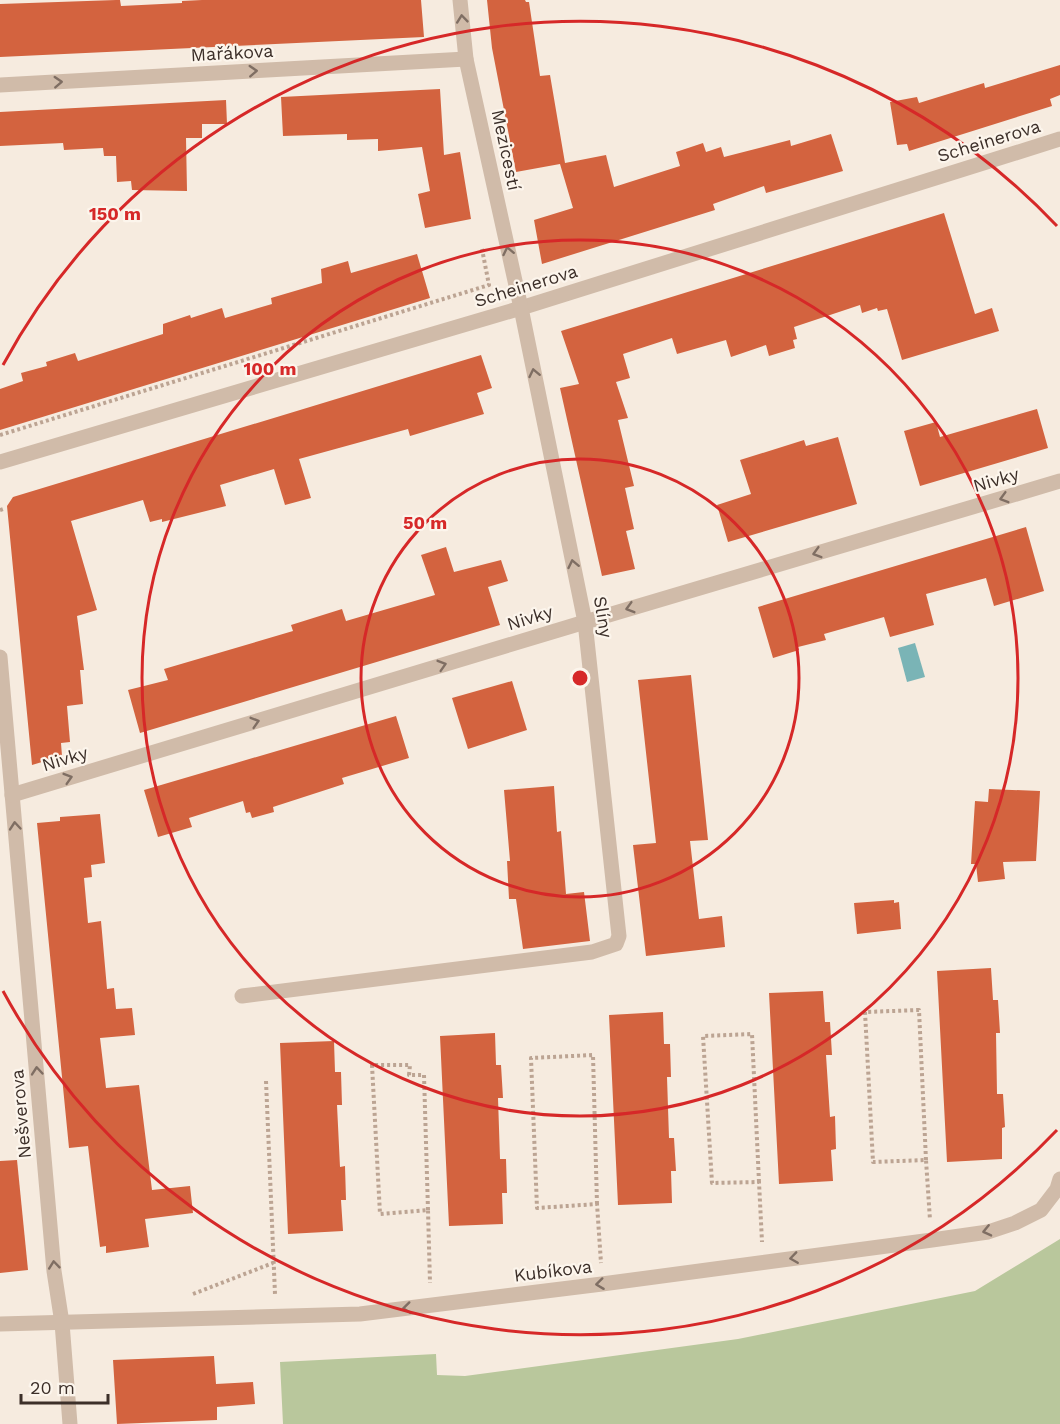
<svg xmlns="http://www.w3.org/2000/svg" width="1060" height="1424" font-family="'Work Sans',sans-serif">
	<rect width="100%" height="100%" fill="#f6ebdf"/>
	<polygon fill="#b9c79c" points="1060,1239 1060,1424 283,1424 280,1362 436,1354 437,1375 465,1376 738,1339 975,1291"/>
	<polygon fill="#7ab4b6" points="915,643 925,677 907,682 898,648"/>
	<g fill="#d3633f">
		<polygon points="116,0 120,0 121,6 182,3 182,1 202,0 421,0 424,37 0,57 0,4"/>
		<polygon points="487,0 525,0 526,2 529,2 540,76 550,75 565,163 606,155 614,187 680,166 676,152 703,143 706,152 721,147 724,157 790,140 791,146 831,134 843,171 766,193 764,186 713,204 715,210 542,264 534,220 573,208 560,164 516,172 492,48"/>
		<polygon points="1060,65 1060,95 1050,99 1052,106 909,151 907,144 897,145 890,102 917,97 919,103 984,83 985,88"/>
		<polygon points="440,89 444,155 460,152 471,219 425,228 418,194 430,191 422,147 378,151 378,139 347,140 347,134 283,136 281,97"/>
		<polygon points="226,100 227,124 202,124 202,138 186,138 187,191 132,190 131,181 117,182 116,156 104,156 103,148 64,150 63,143 0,146 0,112"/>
		<polygon points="944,213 975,314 992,308 999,331 902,360 887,309 878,311 877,308 862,313 860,305 794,327 797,339 793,340 795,348 769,356 766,345 731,357 726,340 677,354 672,338 623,354 630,378 616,382 628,418 618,420 634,486 625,488 634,529 626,531 635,569 602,576 560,388 579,384 561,331"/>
		<polygon points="417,254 430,298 0,430 0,389 23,381 21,373 47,366 46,362 75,353 78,361 163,334 163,324 190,315 191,318 222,308 225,318 272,304 271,298 322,283 321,269 348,261 351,273"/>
		<polygon points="481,355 492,388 477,393 484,414 410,436 408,429 299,459 311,498 285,505 274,469 220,485 226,506 162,522 162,519 150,522 143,500 71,521 97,610 77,616 84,670 80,670 83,704 67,706 70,742 61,743 62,756 32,765 7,506 13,497"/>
		<polygon points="1037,409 1048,448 920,486 904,431 936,422 940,437"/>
		<polygon points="838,437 857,504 728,542 717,505 751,494 740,460 804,440 806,446"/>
		<polygon points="1026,527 1044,591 994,606 986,578 926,594 934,625 890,637 884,617 824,634 826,640 798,647 799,650 773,658 758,607"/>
		<polygon points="446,547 454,572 501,560 508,581 488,587 500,625 140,733 128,690 168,680 164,669 293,631 291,625 342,609 346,621 435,595 421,555"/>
		<polygon points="691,675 708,840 690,841 699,919 722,916 725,947 646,956 633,845 656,843 638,680"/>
		<polygon points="512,681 527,730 468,749 452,698"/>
		<polygon points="396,716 409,758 342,778 344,784 273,807 274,812 252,818 250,812 246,813 243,801 189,818 192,827 158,837 144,790"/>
		<polygon points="554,786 557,832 561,831 566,894 584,892 590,941 523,949 516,899 509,899 507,861 510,861 504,790"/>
		<polygon points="989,789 1040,791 1036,861 1003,862 1005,879 978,882 976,864 971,864 975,801 988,802"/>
		<polygon points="100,814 105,863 91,865 92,877 84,878 88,923 101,921 107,989 114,988 116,1009 132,1008 135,1035 100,1038 106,1088 139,1085 152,1190 190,1186 193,1213 145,1219 149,1247 106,1253 106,1246 100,1247 88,1146 69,1148 37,823 60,821 60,817"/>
		<polygon points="894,900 894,903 899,902 901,929 857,934 854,903"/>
		<polygon points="991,968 993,1000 998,1000 1000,1033 996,1033 997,1094 1003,1094 1005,1127 1002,1128 1002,1159 947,1162 937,971"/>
		<polygon points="823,991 825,1022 830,1022 832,1055 826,1055 830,1117 835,1116 836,1149 831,1150 833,1181 779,1184 769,993"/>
		<polygon points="663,1012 664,1044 670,1044 671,1077 667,1077 669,1138 674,1138 676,1171 671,1171 672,1203 618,1205 609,1015"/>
		<polygon points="495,1033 496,1065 501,1065 503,1098 498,1098 500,1159 506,1159 507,1193 502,1193 503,1224 449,1226 440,1036"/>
		<polygon points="334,1041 335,1072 341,1072 342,1105 337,1105 340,1167 345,1166 346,1200 341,1200 343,1231 288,1234 280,1043"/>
		<polygon points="17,1160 28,1270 0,1273 0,1161"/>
		<polygon points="214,1356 216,1384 253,1382 255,1404 217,1407 217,1420 117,1424 113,1360"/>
	</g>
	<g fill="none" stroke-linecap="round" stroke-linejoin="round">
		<g stroke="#bca493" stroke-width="4" stroke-dasharray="3 3" stroke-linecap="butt">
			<polyline points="0,435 489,285 482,249"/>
			<polyline points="0,510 3,509"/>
			<polyline points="266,1081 275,1294"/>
			<polyline points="926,1160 919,1010 865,1012 873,1162 926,1160 930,1220"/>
			<polyline points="759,1182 752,1034 703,1036 712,1183 759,1182 762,1242"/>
			<polyline points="597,1204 593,1055 531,1058 537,1208 597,1204 601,1263"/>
			<polyline points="428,1210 424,1075 409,1075 410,1065 372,1065 380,1214 428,1210 430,1283"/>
			<polyline points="193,1294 273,1263"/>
		</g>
		<g stroke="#d0bba9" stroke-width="15">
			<polyline points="0,85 466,59"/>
			<polyline points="0,462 521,308 1060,139"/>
			<polyline points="0,657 54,1271 62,1323 70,1424"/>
			<polyline points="12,795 585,622 1060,481"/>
			<polyline points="242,996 592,952 616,944 619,936 585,622 521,308 466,59 460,0"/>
			<polyline points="0,1324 360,1314 602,1284 932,1240 988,1232 1015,1223 1041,1210 1057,1189 1060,1179"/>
		</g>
	</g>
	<defs><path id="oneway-chevron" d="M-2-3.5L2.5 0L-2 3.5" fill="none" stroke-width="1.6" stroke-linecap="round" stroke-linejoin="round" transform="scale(1.5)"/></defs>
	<g stroke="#7f6e63">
		<use href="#oneway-chevron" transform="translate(462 19) rotate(-96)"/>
		<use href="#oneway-chevron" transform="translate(253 71) rotate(-3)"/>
		<use href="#oneway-chevron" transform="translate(58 82) rotate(-3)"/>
		<use href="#oneway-chevron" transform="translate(508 251) rotate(-102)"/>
		<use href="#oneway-chevron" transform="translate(534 373) rotate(-102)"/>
		<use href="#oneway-chevron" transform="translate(1004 498) rotate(164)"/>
		<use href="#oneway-chevron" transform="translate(817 553) rotate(164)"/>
		<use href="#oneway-chevron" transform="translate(573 564) rotate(-102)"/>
		<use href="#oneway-chevron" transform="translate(630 608) rotate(164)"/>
		<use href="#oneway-chevron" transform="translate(442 665) rotate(-17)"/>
		<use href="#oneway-chevron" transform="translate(255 722) rotate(-17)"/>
		<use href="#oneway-chevron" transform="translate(68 778) rotate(-17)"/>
		<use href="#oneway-chevron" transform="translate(15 826) rotate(-95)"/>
		<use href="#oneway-chevron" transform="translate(37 1071) rotate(-95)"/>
		<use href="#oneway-chevron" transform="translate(987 1231) rotate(167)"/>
		<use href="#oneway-chevron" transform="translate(794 1258) rotate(172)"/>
		<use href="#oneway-chevron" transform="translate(54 1265) rotate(-96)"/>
		<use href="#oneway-chevron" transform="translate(600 1284) rotate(173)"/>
		<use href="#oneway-chevron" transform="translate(407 1308) rotate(173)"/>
	</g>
	<g fill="none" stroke="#d62828" stroke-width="3">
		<circle cx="580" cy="678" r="219"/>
		<circle cx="580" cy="678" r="438"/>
		<path d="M1057 1130A657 657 0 0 1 3 991M3 365A657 657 0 0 1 1057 226"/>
	</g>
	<g text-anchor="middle" stroke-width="4.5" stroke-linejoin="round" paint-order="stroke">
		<g font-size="18" fill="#3c2f29" stroke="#fcf5ec">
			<text transform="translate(232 53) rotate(-3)" y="6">Mařákova</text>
			<text transform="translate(989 141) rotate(-17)" y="6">Scheinerova</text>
			<text transform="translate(506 150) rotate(78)" y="6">Mezicestí</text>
			<text transform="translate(526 286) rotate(-17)" y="6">Scheinerova</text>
			<text transform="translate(996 480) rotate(-16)" y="6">Nivky</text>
			<text transform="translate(603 617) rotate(81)" y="6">Slíny</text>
			<text transform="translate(530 618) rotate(-17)" y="6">Nivky</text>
			<text transform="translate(65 759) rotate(-17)" y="6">Nivky</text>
			<text transform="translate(21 1114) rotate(-95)" y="6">Nešverova</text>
			<text transform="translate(553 1271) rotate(-7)" y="6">Kubíkova</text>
		</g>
	</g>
	<circle cx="580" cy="678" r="9" fill="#d62828" stroke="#fcf5ec" stroke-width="3"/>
	<g font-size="18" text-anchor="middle" font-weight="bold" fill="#d62828" stroke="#fcf5ec" stroke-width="4.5" stroke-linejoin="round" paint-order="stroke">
		<text x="115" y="220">150 m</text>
		<text x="270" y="375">100 m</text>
		<text x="425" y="529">50 m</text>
	</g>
	<path d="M21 1394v9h87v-9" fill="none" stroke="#3c2f29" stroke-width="3"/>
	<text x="30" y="1394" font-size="18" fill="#3c2f29" stroke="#fcf5ec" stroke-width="4.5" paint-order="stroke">20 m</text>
</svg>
